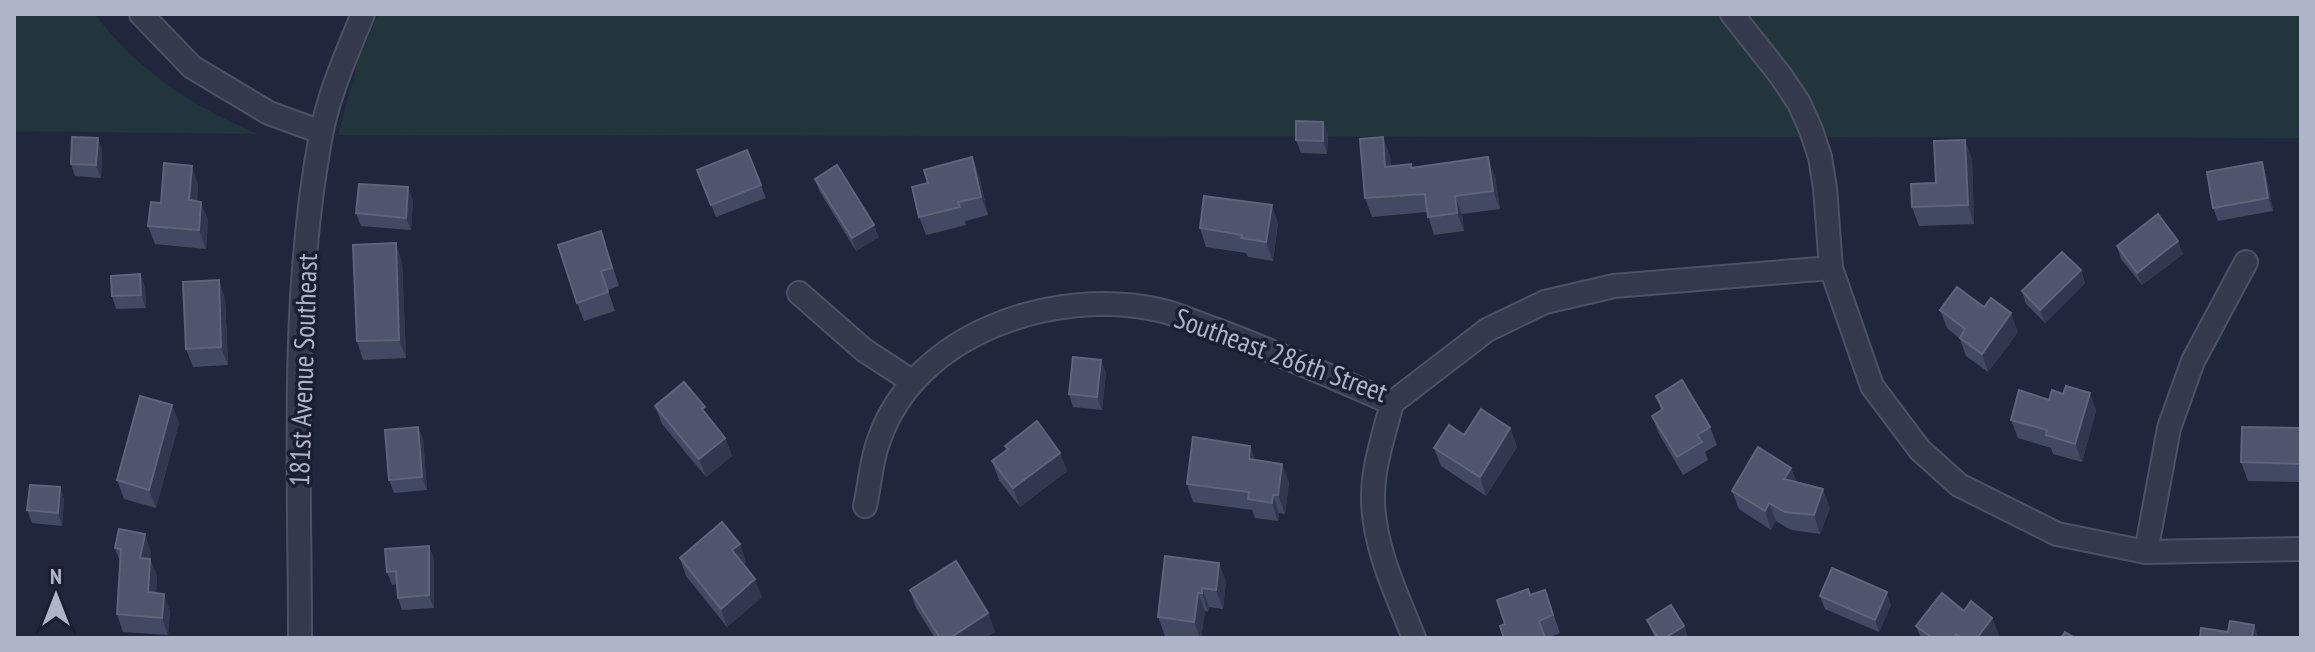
<svg xmlns="http://www.w3.org/2000/svg" width="2315" height="652" font-family="'PT Sans Narrow',sans-serif">
	<rect width="100%" height="100%" fill="#20273c"/>
	<g fill="#22353d">
		<path d="M14,14H95C137,71 194,107 258,134L14,131Z"/>
		<polygon points="378,14 2301,14 2301,138 338,135 358,61"/>
	</g>
	<g fill="none" stroke-linecap="round" stroke-linejoin="round">
		<g stroke="#4c5264" stroke-width="26">
			<g id="minor">
				<polyline points="141,14 192,67 269,113 321,132"/>
				<polyline points="1732,14 1781,76 1799,103 1811,130 1820,157 1825,188 1831,268 1872,386 1920,450 1959,485 2057,534 2146,552 2301,549"/>
				<polyline points="799,293 864,350 913,382"/>
				<path d="M1392,403C1384,435 1372,468 1373,501C1374,548 1397,595 1414,638"/>
				<path d="M865,506C870,485 871,460 879,440C916,332 1055,287 1159,310C1179,314 1198,324 1217,330C1276,352 1334,378 1392,403L1487,330L1545,302L1614,286L1831,268"/>
				<polyline points="2146,552 2169,428 2193,361 2246,262"/>
				<path d="M300,638C300,470 290,300 321,135C329,93 347,53 363,14"/>
			</g>
		</g>
		<use href="#minor" stroke="#343a4c" stroke-width="22"/>
	</g>
	<g fill="#424962">
		<polygon points="1323,122 1328,135 1327,154 1301,153 1296,140"/>
		<polygon points="98,138 102,150 101,178 75,176 71,164"/>
		<polygon points="747,150 766,198 716,217 697,170"/>
		<polygon points="1390,156 1391,166 1495,176 1500,209 1462,214 1464,231 1434,235 1427,212 1372,217 1365,198"/>
		<polygon points="972,157 979,176 988,215 965,221 966,225 926,235 919,217"/>
		<polygon points="1972,159 1974,224 1919,226 1912,207 1936,183"/>
		<polygon points="2262,162 2266,175 2273,211 2218,221 2213,208"/>
		<polygon points="815,179 879,237 856,251 820,192"/>
		<polygon points="198,184 197,201 208,220 206,249 155,244 148,226 161,203"/>
		<polygon points="413,200 411,230 361,226 356,213"/>
		<polygon points="1278,223 1273,261 1248,257 1246,253 1206,247 1200,228"/>
		<polygon points="2117,246 2183,254 2142,285 2121,259"/>
		<polygon points="607,249 619,286 608,290 615,311 584,321 577,303"/>
		<polygon points="402,262 406,358 363,360 357,341"/>
		<polygon points="2081,270 2085,283 2045,323 2026,304 2022,291"/>
		<polygon points="140,274 145,287 146,308 116,309 112,296"/>
		<polygon points="225,298 228,365 193,367 186,349"/>
		<polygon points="1940,310 2018,332 1988,372 1966,356 1960,339 1947,328"/>
		<polygon points="1106,372 1102,410 1073,407 1069,394"/>
		<polygon points="2090,393 2096,411 2082,462 2053,454 2051,448 2018,438 2011,420 2063,394"/>
		<polygon points="1656,396 1710,427 1717,445 1705,452 1708,460 1683,475 1659,434 1652,416 1661,410"/>
		<polygon points="172,405 179,423 156,508 124,499 117,480"/>
		<polygon points="655,406 709,418 725,438 732,456 706,477 662,424"/>
		<polygon points="418,427 423,439 427,490 394,493 389,480"/>
		<polygon points="1510,428 1517,447 1486,496 1441,466 1434,448 1464,435"/>
		<polygon points="2301,428 2301,482 2248,481 2241,462"/>
		<polygon points="1005,446 1060,453 1067,471 1020,507 999,480 992,461 1007,450"/>
		<polygon points="1250,446 1255,460 1289,482 1285,514 1279,513 1278,521 1255,518 1252,510 1193,502 1187,484"/>
		<polygon points="1791,468 1797,483 1830,508 1820,534 1791,530 1776,521 1771,530 1739,509 1732,491"/>
		<polygon points="60,487 64,500 62,526 32,523 27,510"/>
		<polygon points="740,544 746,562 744,564 762,597 727,627 686,576 680,558"/>
		<polygon points="115,548 151,552 150,559 157,576 156,593 170,611 168,635 123,632 117,614 120,562"/>
		<polygon points="1165,556 1226,581 1223,609 1209,607 1208,612 1205,611 1201,638 1181,638 1165,636 1158,617"/>
		<polygon points="434,558 434,608 402,610 398,598 397,584 392,585 387,572"/>
		<polygon points="910,590 988,613 995,632 985,638 935,638 916,608"/>
		<polygon points="1545,590 1560,633 1548,638 1504,638 1530,595"/>
		<polygon points="1820,596 1891,605 1879,632 1825,609"/>
		<polygon points="1964,611 1992,618 1999,636 1998,638 1921,638 1916,626"/>
		<polygon points="1647,620 1684,626 1688,638 1655,638"/>
	</g>
	<g fill="#30374e">
		<polygon points="1323,122 1328,135 1327,154 1323,141"/>
		<polygon points="1383,137 1390,156 1392,185 1385,167"/>
		<polygon points="98,138 102,150 101,178 96,165"/>
		<polygon points="1965,140 1972,159 1974,224 1968,205"/>
		<polygon points="972,157 979,176 988,215 981,197"/>
		<polygon points="1488,157 1495,176 1500,209 1493,191"/>
		<polygon points="2262,162 2266,175 2273,211 2268,198"/>
		<polygon points="192,166 198,184 195,219 189,200"/>
		<polygon points="408,187 413,200 411,230 406,218"/>
		<polygon points="1455,196 1462,214 1464,231 1457,213"/>
		<polygon points="201,202 208,220 206,249 199,230"/>
		<polygon points="1272,205 1278,223 1273,261 1266,242"/>
		<polygon points="874,225 879,237 856,251 852,238"/>
		<polygon points="2178,241 2183,254 2142,285 2137,273"/>
		<polygon points="396,243 402,262 406,358 399,340"/>
		<polygon points="2081,270 2085,283 2045,323 2040,310"/>
		<polygon points="140,274 145,287 146,308 141,295"/>
		<polygon points="219,280 225,298 228,365 221,347"/>
		<polygon points="2011,313 2018,332 1988,372 1982,354"/>
		<polygon points="1101,360 1106,372 1102,410 1097,397"/>
		<polygon points="2090,393 2096,411 2082,462 2075,444"/>
		<polygon points="172,405 179,423 156,508 149,490"/>
		<polygon points="418,427 423,439 427,490 422,477"/>
		<polygon points="1510,428 1517,447 1486,496 1480,477"/>
		<polygon points="725,438 732,456 706,477 699,459"/>
		<polygon points="1250,446 1257,464 1249,459"/>
		<polygon points="1060,453 1067,471 1020,507 1013,488"/>
		<polygon points="1282,464 1289,482 1285,514 1278,495"/>
		<polygon points="1791,468 1798,486 1784,479"/>
		<polygon points="60,487 64,500 62,526 58,513"/>
		<polygon points="1823,489 1830,508 1820,534 1814,515"/>
		<polygon points="1273,495 1279,513 1278,521 1272,503"/>
		<polygon points="1769,503 1776,521 1771,530 1765,511"/>
		<polygon points="145,534 151,552 146,576 140,558"/>
		<polygon points="740,544 746,562 739,568 732,550"/>
		<polygon points="429,546 434,558 434,608 429,595"/>
		<polygon points="150,559 157,576 155,610 148,592"/>
		<polygon points="1219,563 1226,581 1223,609 1216,590"/>
		<polygon points="755,579 762,597 727,627 721,609"/>
		<polygon points="1202,588 1209,607 1208,612 1202,593"/>
		<polygon points="1887,592 1891,605 1879,632 1875,620"/>
		<polygon points="1198,593 1205,611 1201,638 1200,638 1194,622"/>
		<polygon points="164,594 170,611 168,635 162,618"/>
		<polygon points="988,613 995,632 985,638 950,638"/>
		<polygon points="1992,618 1999,636 1998,638 1977,638"/>
		<polygon points="2254,625 2259,638 2252,638"/>
		<polygon points="1684,626 1688,638 1665,638"/>
	</g>
	<g fill="#4e556d" stroke="#5d647b" stroke-width="2">
		<polygon points="1296,121 1323,122 1323,141 1296,140"/>
		<polygon points="72,137 98,138 96,165 71,164"/>
		<polygon points="1383,137 1385,167 1411,164 1411,168 1488,157 1493,191 1455,196 1457,213 1428,217 1425,194 1365,198 1360,139"/>
		<polygon points="1965,140 1968,205 1912,207 1911,184 1936,183 1934,141"/>
		<polygon points="747,150 761,185 711,205 697,170"/>
		<polygon points="972,157 981,197 958,202 960,207 919,217 912,187 928,183 924,170"/>
		<polygon points="2262,162 2268,198 2213,208 2207,172"/>
		<polygon points="164,163 192,166 189,200 201,202 199,230 148,226 151,202 161,203"/>
		<polygon points="837,165 874,225 852,238 815,179"/>
		<polygon points="359,184 408,187 406,218 356,213"/>
		<polygon points="1204,196 1272,205 1266,242 1241,238 1242,235 1200,228"/>
		<polygon points="2158,214 2178,241 2137,273 2117,246"/>
		<polygon points="601,231 612,268 601,271 608,292 577,303 558,245"/>
		<polygon points="396,243 399,340 357,341 353,245"/>
		<polygon points="2062,252 2081,270 2040,310 2022,291"/>
		<polygon points="140,274 141,295 112,296 111,276"/>
		<polygon points="219,280 221,347 186,349 183,282"/>
		<polygon points="1957,287 1984,307 1991,298 2011,313 1982,354 1960,338 1965,329 1940,310"/>
		<polygon points="1073,357 1101,360 1097,397 1069,394"/>
		<polygon points="1682,380 1710,427 1697,435 1702,442 1677,457 1652,416 1663,409 1656,396"/>
		<polygon points="684,382 705,407 702,409 725,438 699,459 655,406"/>
		<polygon points="2066,386 2090,393 2075,444 2046,435 2047,430 2011,420 2019,390 2049,400 2052,390 2063,394"/>
		<polygon points="140,396 172,405 149,490 117,480"/>
		<polygon points="1481,409 1510,428 1480,477 1434,448 1449,425 1464,435"/>
		<polygon points="1037,421 1060,453 1013,488 992,461 1008,449 1005,446"/>
		<polygon points="418,427 422,477 389,480 385,430"/>
		<polygon points="2242,427 2301,428 2301,464 2241,462"/>
		<polygon points="1193,437 1250,446 1249,459 1282,464 1278,495 1273,495 1272,503 1248,499 1249,492 1187,484"/>
		<polygon points="1758,447 1791,468 1784,479 1823,489 1814,515 1785,512 1769,503 1765,511 1732,491"/>
		<polygon points="30,485 60,487 58,513 27,510"/>
		<polygon points="722,522 740,544 732,550 755,579 721,609 680,558"/>
		<polygon points="119,529 145,534 140,558 150,559 148,592 164,594 162,618 117,614 121,549 115,548"/>
		<polygon points="429,546 429,595 398,598 396,571 387,572 385,549"/>
		<polygon points="1165,556 1219,563 1216,590 1202,588 1202,593 1198,593 1194,622 1158,617"/>
		<polygon points="956,561 988,613 950,638 940,638 910,590"/>
		<polygon points="1832,568 1887,592 1875,620 1820,596"/>
		<polygon points="1528,589 1530,595 1545,590 1553,615 1539,621 1545,638 1504,638 1500,626 1505,624 1497,600"/>
		<polygon points="1942,593 1964,611 1971,601 1992,618 1977,638 1961,638 1956,634 1954,638 1932,638 1916,626"/>
		<polygon points="1671,605 1684,626 1665,638 1658,638 1647,620"/>
		<polygon points="2230,621 2254,625 2252,638 2200,638 2201,628 2228,632"/>
		<polygon points="2065,632 2075,638 2061,638"/>
	</g>
	<g text-anchor="middle" stroke-width="7" stroke-linejoin="round" paint-order="stroke">
		<g font-size="28" fill="#afb5c8" stroke="#1a1f31">
			<text transform="translate(1281 355) rotate(20)" y="10">Southeast 286th Street</text>
			<text transform="translate(303 370) rotate(-88)" y="10">181st Avenue Southeast</text>
		</g>
	</g>
	<rect width="2315" height="652" fill="none" stroke="#afb5c8" stroke-width="32"/>
	<g transform="translate(56 596)" stroke="#1a1f31" stroke-width="6" paint-order="stroke">
	<path d="M0-6L14 30L0 20L-14 30Z" fill="#afb5c8"/>
	<text y="-12" font-size="22" font-weight="bold" text-anchor="middle" fill="#afb5c8">N</text>
	</g>
</svg>
